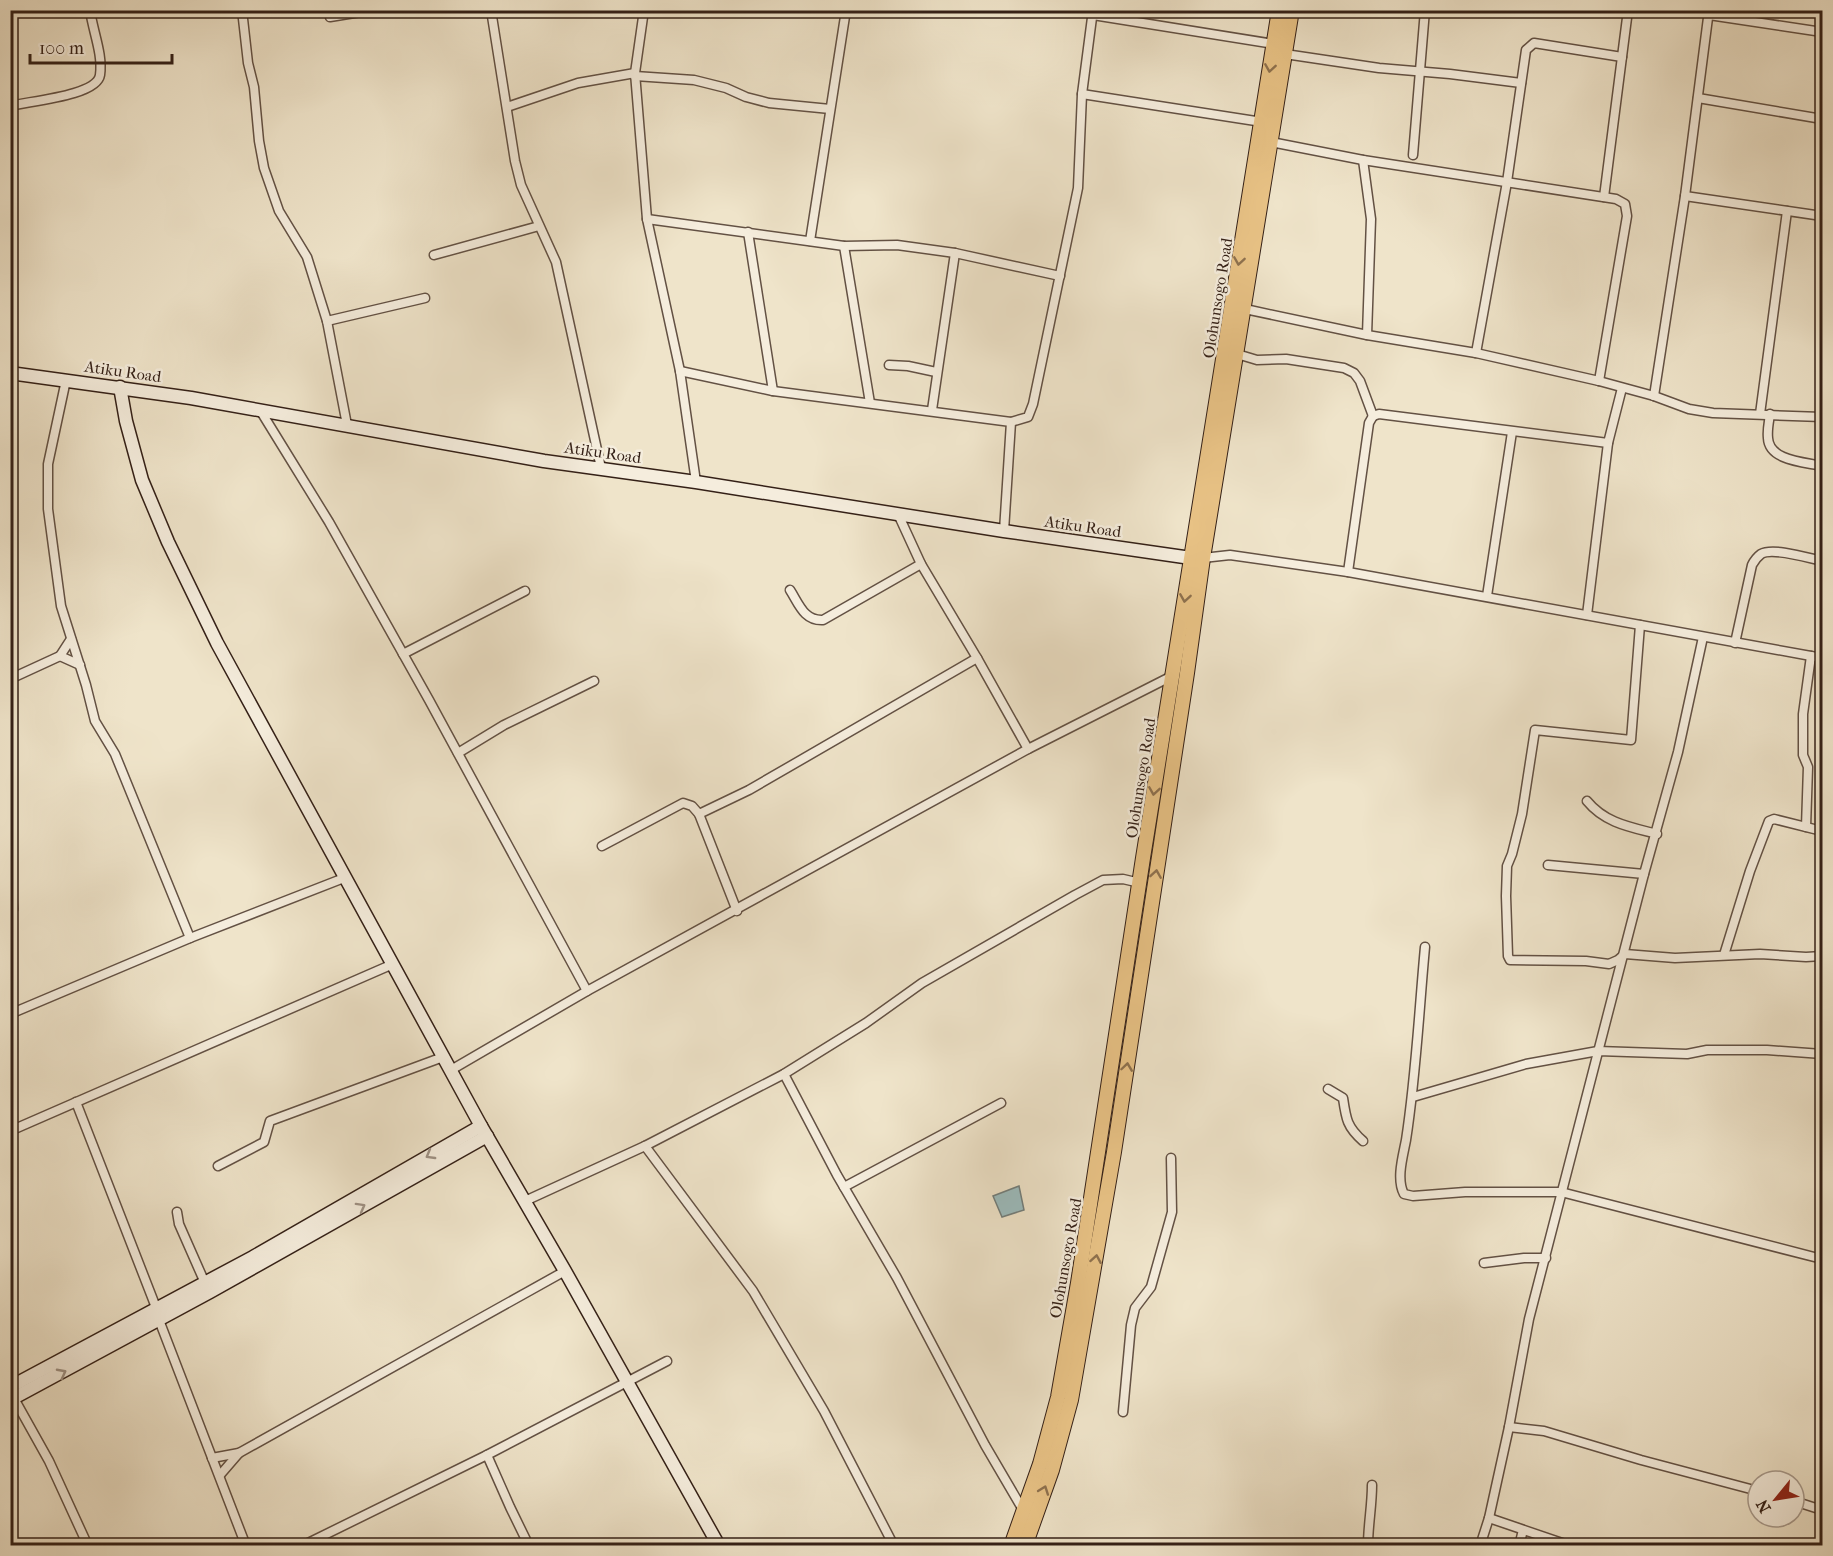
<svg xmlns="http://www.w3.org/2000/svg" width="1833" height="1556" font-family="'IM FELL French Canon',serif">
	<rect width="100%" height="100%" fill="#efe4ca"/>
	<filter id="stains"><feTurbulence type="fractalNoise" baseFrequency=".00333" numOctaves="4"/><feColorMatrix values="0 0 0 0 .2 0 0 0 0 .09 0 0 0 0 .02 0 0 0 .5 -.17"/></filter>
	<radialGradient id="worn" r=".72"><stop offset=".6" stop-color="#630" stop-opacity="0"/><stop offset="1" stop-color="#630" stop-opacity=".3"/></radialGradient>
	<polygon fill="#9cbdbf" stroke="#727e7c" stroke-width="1.5" points="1019,1186 1024,1210 1002,1217 993,1196"/>
	<g fill="none" stroke-linecap="round" stroke-linejoin="round">
		<g stroke="#635144" stroke-width="11">
			<g id="street">
				<polyline points="242,10 248,63 254,87 259,141 264,168 279,211 307,257 327,321 347,425"/>
				<polyline points="491,10 515,161 521,185 556,262 601,468"/>
				<polyline points="644,10 635,73 647,219 680,371 696,482"/>
				<polyline points="1093,15 1274,44"/>
				<polyline points="1709,15 1822,32"/>
				<polyline points="330,17 373,10"/>
				<polyline points="1285,54 1379,68 1450,74 1521,83"/>
				<polyline points="635,76 694,80 726,88 746,97 769,103 830,109"/>
				<polyline points="1082,94 1262,122"/>
				<polyline points="1698,98 1822,119"/>
				<path d="M10,106C29,101 97,96 100,75C103,54 93,32 90,10"/>
				<polyline points="507,107 578,83 635,73"/>
				<polyline points="1271,142 1363,160 1616,199 1625,204 1627,216 1599,381"/>
				<polyline points="1413,155 1425,10"/>
				<polyline points="1363,160 1371,219 1367,335"/>
				<polyline points="1685,196 1822,216"/>
				<polyline points="1604,197 1628,10"/>
				<polyline points="647,219 844,246 897,245 955,253 1060,276"/>
				<polyline points="748,232 773,391"/>
				<polyline points="810,241 846,10"/>
				<polyline points="844,246 870,403"/>
				<polyline points="434,255 539,226"/>
				<polyline points="1245,309 1367,335 1476,353 1599,381 1654,396 1689,409 1713,413 1822,417"/>
				<polyline points="327,321 425,298"/>
				<polyline points="1476,353 1507,182 1526,50 1534,43 1622,57"/>
				<polyline points="1237,354 1257,360 1286,359 1344,368 1354,373 1360,381 1373,416"/>
				<polyline points="889,365 908,366 936,372"/>
				<polyline points="680,371 773,391 1011,422"/>
				<polyline points="66,380 48,464 48,509 61,606 86,685 95,721 115,754 190,938"/>
				<polyline points="1654,396 1685,196 1709,10"/>
				<polyline points="260,410 329,522 429,700 587,991"/>
				<polyline points="932,410 955,253"/>
				<polyline points="1760,414 1787,211"/>
				<path d="M1770,414C1769,422 1767,430 1768,438C1769,461 1805,462 1822,466"/>
				<polyline points="1373,416 1379,414 1608,443"/>
				<polyline points="898,514 921,564 977,658 1028,749"/>
				<polyline points="1004,531 1011,422 1028,417 1033,404 1078,188 1082,94 1093,10"/>
				<polyline points="1203,558 1230,555 1348,572 1822,658"/>
				<polyline points="1348,572 1369,423 1373,416"/>
				<path d="M790,590C799,604 804,621 823,620L921,564"/>
				<polyline points="1487,596 1512,432"/>
				<polyline points="1587,615 1608,443 1622,388"/>
				<polyline points="1640,625 1631,740 1535,730 1522,814 1512,854 1507,866 1506,896 1508,956 1510,960 1586,961 1609,964 1618,960 1625,954 1675,958 1760,954 1806,957 1822,956"/>
				<path d="M1735,643L1752,565C1754,561 1757,557 1761,554C1773,547 1808,558 1822,561"/>
				<polyline points="403,654 525,591"/>
				<polyline points="60,656 80,665"/>
				<polyline points="10,679 60,656 71,639"/>
				<polyline points="458,753 504,725 594,681"/>
				<path d="M1587,801C1605,823 1630,827 1657,834"/>
				<polyline points="699,814 737,911"/>
				<polyline points="1806,827 1808,767 1803,755 1803,714 1811,656"/>
				<polyline points="602,846 683,803 692,806 699,814 749,790 977,658"/>
				<polyline points="10,861 13,909 10,910"/>
				<polyline points="1548,865 1644,874"/>
				<path d="M1425,947C1419,1011 1416,1076 1406,1140C1403,1156 1396,1179 1404,1194L1413,1196L1465,1192H1561L1822,1259"/>
				<polyline points="1724,955 1750,871 1769,821 1774,819 1822,831"/>
				<polyline points="10,1014 190,938 344,878"/>
				<polyline points="451,1070 587,991 1028,749 1174,675"/>
				<polyline points="784,1074 837,1175 897,1278 985,1445 1023,1510"/>
				<path d="M1328,1089L1343,1098C1346,1119 1347,1127 1363,1141"/>
				<polyline points="1413,1097 1526,1064 1598,1051 1687,1054 1707,1050 1767,1050 1822,1054"/>
				<polyline points="76,1102 157,1310"/>
				<polyline points="10,1131 393,964"/>
				<polyline points="645,1146 753,1291 824,1411 894,1546"/>
				<polyline points="218,1166 264,1142 270,1121 443,1057"/>
				<polyline points="844,1187 1001,1103"/>
				<polyline points="525,1201 645,1146 784,1074 866,1023 922,983 1075,895 1103,880 1123,879 1140,883"/>
				<polyline points="177,1212 179,1224 205,1283"/>
				<polyline points="1484,1263 1524,1258 1546,1258"/>
				<polyline points="159,1320 246,1546"/>
				<polyline points="11,1393 49,1461 88,1546"/>
				<polyline points="1123,1412 1131,1325 1135,1308 1151,1287 1172,1212 1171,1158"/>
				<polyline points="1509,1427 1544,1431 1641,1460 1758,1491"/>
				<polyline points="487,1455 510,1507 529,1546"/>
				<polyline points="212,1458 239,1453 565,1271"/>
				<polyline points="220,1475 239,1453"/>
				<polyline points="1794,1501 1822,1510"/>
				<polyline points="1489,1518 1571,1546"/>
				<polyline points="302,1546 487,1455 667,1361"/>
				<path d="M1368,1546C1368,1525 1372,1506 1372,1485"/>
				<polyline points="1480,1546 1489,1518 1509,1427 1529,1319 1644,874 1678,752 1703,637"/>
				<polyline points="1519,1546 1523,1530"/>
			</g>
		</g>
		<g stroke="#342017" stroke-width="15">
			<g id="secondary">
				<polyline points="10,373 191,398 544,461 696,482 1004,531 1191,558 1201,558"/>
				<polyline points="120,387 126,421 142,480 168,542 217,643 481,1126 565,1271 719,1546"/>
				<polyline points="10,1387 253,1257 481,1126"/>
				<polyline points="10,1400 210,1292 487,1136"/>
			</g>
		</g>
		<g stroke="#342017" stroke-width="16">
			<g id="primary">
				<polyline points="1011,1546 1040,1464 1058,1397 1078,1283 1143,858 1279,10"/>
				<polyline points="1025,1546 1052,1470 1071,1400 1114,1152 1187,673 1203,558 1292,10"/>
			</g>
		</g>
		<use href="#street" stroke="#f5eddd" stroke-width="8"/>
		<use href="#secondary" stroke="#f5eddd" stroke-width="12"/>
		<use href="#primary" stroke="#e8c285" stroke-width="14"/>
	</g>
	<defs><path id="oneway-chevron" d="M-2-3.5L2.5 0L-2 3.5" fill="none" stroke-width="1.6" stroke-linecap="round" stroke-linejoin="round" transform="scale(1.5)"/></defs>
	<g stroke="#8e714e">
		<use href="#oneway-chevron" transform="translate(1270 68) rotate(99)"/>
		<use href="#oneway-chevron" transform="translate(1239 261) rotate(99)"/>
		<use href="#oneway-chevron" transform="translate(1185 598) rotate(99)"/>
		<use href="#oneway-chevron" transform="translate(1154 791) rotate(99)"/>
		<use href="#oneway-chevron" transform="translate(1156 874) rotate(-81)"/>
		<use href="#oneway-chevron" transform="translate(1127 1067) rotate(-82)"/>
		<use href="#oneway-chevron" transform="translate(1096 1259) rotate(-80)"/>
		<use href="#oneway-chevron" transform="translate(1044 1490) rotate(-70)"/>
	</g>
	<g stroke="#9e9184">
		<use href="#oneway-chevron" transform="translate(430 1155) rotate(150)"/>
		<use href="#oneway-chevron" transform="translate(361 1207) rotate(-29)"/>
		<use href="#oneway-chevron" transform="translate(62 1373) rotate(-28)"/>
	</g>
	<g text-anchor="middle" stroke-width="5" stroke-linejoin="round" paint-order="stroke">
		<g font-size="16" fill="#342017" stroke="#f5eddd">
			<text transform="translate(1217 298) rotate(-81)" y="6">Olohunsogo Road</text>
			<text transform="translate(123 371) rotate(8)" y="6">Atiku Road</text>
			<text transform="translate(603 452) rotate(8)" y="6">Atiku Road</text>
			<text transform="translate(1083 526) rotate(8)" y="6">Atiku Road</text>
			<text transform="translate(1140 778) rotate(-81)" y="6">Olohunsogo Road</text>
			<text transform="translate(1065 1258) rotate(-80)" y="6">Olohunsogo Road</text>
		</g>
	</g>
	<rect width="1833" height="1556" fill="none" stroke="#efe4ca" stroke-width="36"/>
	<rect x="12" y="12" width="1809" height="1532" fill="none" stroke="#342017" stroke-width="3"/>
	<rect x="18" y="18" width="1797" height="1520" fill="none" stroke="#342017" stroke-width="1.5"/>
	<g transform="translate(1776 1499) rotate(240)"><circle r="28" fill="#f5eddd" stroke="#a89b8e" stroke-width="1.5"/>
	<path d="M0-4.5L10 22L0 15L-10 22Z" fill="#8f2418"/>
	<text y="-9" font-size="16" font-weight="bold" text-anchor="middle" fill="#342017">N</text>
	</g>
	<path d="M30 54v9h142v-9" fill="none" stroke="#342017" stroke-width="3"/>
	<text x="39" y="54" font-size="18" fill="#342017" stroke="#f5eddd" stroke-width="4.5" paint-order="stroke">100 m</text>
	<rect width="100%" height="100%" filter="url(#stains)"/>
	<rect width="100%" height="100%" fill="url(#worn)"/>
</svg>
